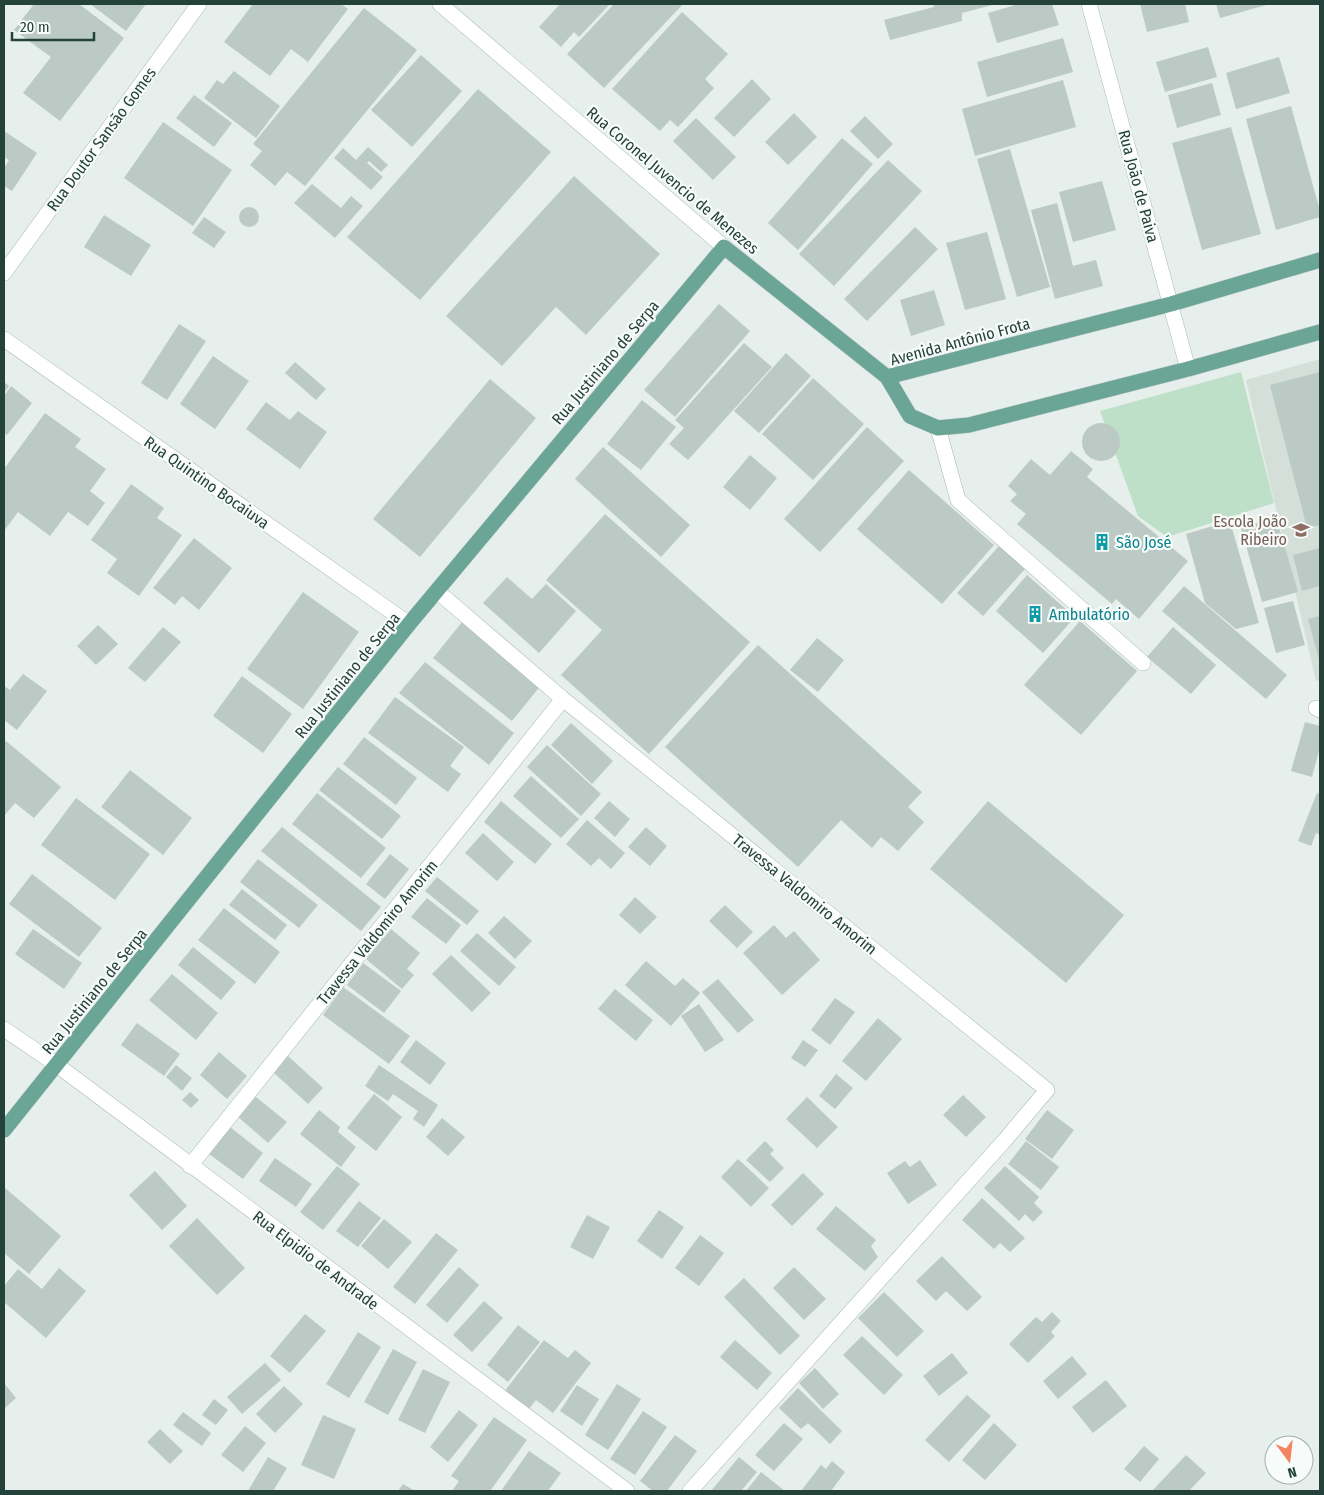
<svg xmlns="http://www.w3.org/2000/svg" width="1324" height="1495" font-family="'Fira Sans Condensed',sans-serif">
	<rect width="100%" height="100%" fill="#e6efeb"/>
	<polygon fill="#d4dfda" points="1320,359 1320,680 1316,681 1246,380"/>
	<polygon fill="#bfe0c8" points="1241,372 1274,503 1167,537 1138,516 1100,411"/>
	<g fill="#bbcac4">
		<polygon points="34,4 79,4 124,38 60,121 23,93 51,57 14,30"/>
		<polygon points="90,4 146,4 126,31"/>
		<polygon points="253,4 341,4 348,9 308,62 291,49 270,76 224,42"/>
		<polygon points="560,4 610,4 579,37 574,32 561,47 539,27"/>
		<polygon points="614,4 683,4 604,88 567,54"/>
		<polygon points="933,4 996,4 962,13 962,21 890,40 884,20 934,7"/>
		<polygon points="1019,4 1052,4 1059,25 997,43 988,13"/>
		<polygon points="1140,4 1185,4 1189,22 1147,32"/>
		<polygon points="1216,4 1270,4 1220,18"/>
		<polygon points="364,8 417,50 305,186 287,172 275,186 250,165 262,151 253,144"/>
		<polygon points="682,12 728,54 705,79 714,88 678,127 670,120 660,131 612,89"/>
		<polygon points="1063,38 1073,72 987,97 977,62"/>
		<polygon points="1208,47 1217,77 1165,92 1156,62"/>
		<polygon points="421,55 462,91 412,147 371,110"/>
		<polygon points="1279,57 1290,93 1236,109 1226,73"/>
		<polygon points="234,71 280,106 256,138 204,98 217,80 223,84"/>
		<polygon points="752,79 771,99 734,137 714,118"/>
		<polygon points="1063,80 1076,127 975,156 962,109"/>
		<polygon points="1212,83 1221,115 1177,128 1168,95"/>
		<polygon points="478,89 551,152 420,300 347,237"/>
		<polygon points="194,95 232,123 214,147 176,118"/>
		<polygon points="1291,106 1320,211 1320,217 1276,230 1246,119"/>
		<polygon points="794,113 817,137 788,165 765,142"/>
		<polygon points="865,116 893,144 878,159 850,131"/>
		<polygon points="696,118 736,157 713,180 673,141"/>
		<polygon points="163,122 232,170 193,226 124,178"/>
		<polygon points="1231,127 1261,234 1202,250 1172,143"/>
		<polygon points="4,131 37,153 12,191 4,186 4,168 9,160 4,157"/>
		<polygon points="842,138 873,164 798,250 768,223"/>
		<polygon points="368,147 388,165 381,172 369,161 367,163 383,177 371,190 334,158 343,148 356,160"/>
		<polygon points="1010,149 1050,287 1017,297 977,159"/>
		<polygon points="888,160 922,191 834,286 799,254"/>
		<polygon points="574,176 660,254 586,335 556,307 502,366 446,316"/>
		<polygon points="1102,181 1116,230 1073,242 1059,192"/>
		<polygon points="312,184 341,208 351,196 363,206 335,238 294,203"/>
		<polygon points="1057,203 1073,266 1096,260 1103,286 1055,299 1031,210"/>
		<circle cx="249" cy="217" r="10"/>
		<polygon points="104,215 151,245 131,276 84,247"/>
		<polygon points="204,217 226,232 214,248 192,233"/>
		<polygon points="915,227 938,249 867,321 844,299"/>
		<polygon points="987,232 1006,299 965,310 946,243"/>
		<polygon points="934,290 945,325 911,336 900,300"/>
		<polygon points="719,304 750,331 675,417 644,390"/>
		<polygon points="179,324 206,341 167,400 141,383"/>
		<polygon points="744,343 772,367 688,460 669,444 684,428 675,420"/>
		<polygon points="786,353 811,376 759,433 734,411"/>
		<polygon points="213,356 249,381 215,429 180,404"/>
		<polygon points="295,362 326,389 316,400 285,373"/>
		<polygon points="1320,372 1320,525 1307,528 1270,385"/>
		<polygon points="813,378 864,424 813,480 762,434"/>
		<polygon points="490,379 536,418 420,557 373,519"/>
		<polygon points="4,382 9,386 4,393"/>
		<polygon points="11,386 32,403 7,435 4,433 4,396"/>
		<polygon points="642,400 676,427 641,470 607,444"/>
		<polygon points="266,402 290,420 298,411 327,432 300,469 246,429"/>
		<polygon points="45,413 81,439 75,447 106,469 90,491 105,503 88,526 68,512 50,536 18,512 4,531 4,469"/>
		<circle cx="1101" cy="442" r="19"/>
		<polygon points="867,427 904,461 820,552 784,519"/>
		<polygon points="603,447 690,525 661,557 575,479"/>
		<polygon points="1071,451 1093,469 1087,477 1188,561 1139,619 1116,599 1112,604 1017,524 1026,514 1010,501 1017,494 1008,486 1031,459 1050,475"/>
		<polygon points="750,455 777,478 750,510 723,487"/>
		<polygon points="909,470 994,545 942,604 857,529"/>
		<polygon points="131,484 164,508 157,518 182,535 139,596 107,573 117,559 91,540"/>
		<polygon points="605,514 750,642 649,754 561,675 602,630 546,580"/>
		<polygon points="1276,517 1298,592 1262,602 1241,528"/>
		<polygon points="1230,521 1259,623 1236,629 1205,603 1186,534"/>
		<polygon points="194,538 232,568 199,610 182,596 175,605 153,588"/>
		<polygon points="999,546 1025,569 983,616 957,593"/>
		<polygon points="1320,548 1320,586 1302,591 1293,555"/>
		<polygon points="1027,575 1075,617 1043,653 996,611"/>
		<polygon points="507,577 532,599 546,584 576,611 539,653 483,603"/>
		<polygon points="1184,586 1287,675 1266,699 1162,611"/>
		<polygon points="303,592 359,632 303,709 247,669"/>
		<polygon points="1293,601 1305,645 1276,653 1264,608"/>
		<polygon points="1320,616 1320,663 1308,619"/>
		<polygon points="463,621 542,684 512,721 433,658"/>
		<polygon points="1080,621 1137,671 1081,735 1024,685"/>
		<polygon points="98,625 118,644 96,665 77,646"/>
		<polygon points="163,627 181,642 145,682 128,668"/>
		<polygon points="1173,627 1216,665 1191,694 1147,657"/>
		<polygon points="817,638 844,660 818,692 790,670"/>
		<polygon points="758,645 922,792 908,807 924,822 898,851 881,837 872,848 841,820 798,867 665,747"/>
		<polygon points="425,662 514,733 489,765 399,693"/>
		<polygon points="23,674 47,691 17,730 4,720 4,686 10,690"/>
		<polygon points="242,676 292,714 263,753 213,716"/>
		<polygon points="395,697 464,747 450,766 461,774 448,792 368,733"/>
		<polygon points="1305,722 1320,726 1320,747 1312,777 1291,771"/>
		<polygon points="571,723 613,761 592,784 551,745"/>
		<polygon points="364,737 417,778 396,805 343,764"/>
		<polygon points="6,741 61,787 34,818 15,803 4,816 4,743"/>
		<polygon points="547,745 601,794 581,816 527,767"/>
		<polygon points="338,767 401,816 382,839 319,790"/>
		<polygon points="130,770 192,818 163,855 101,807"/>
		<polygon points="531,776 579,819 561,838 513,796"/>
		<polygon points="317,793 386,848 361,878 292,824"/>
		<polygon points="1317,793 1320,794 1320,835 1316,833 1311,846 1298,841"/>
		<polygon points="76,798 150,854 115,900 41,845"/>
		<polygon points="501,801 552,844 535,864 484,822"/>
		<polygon points="609,801 630,819 615,837 594,818"/>
		<polygon points="988,801 1124,915 1066,983 930,869"/>
		<polygon points="587,820 625,853 611,869 599,858 591,866 566,844"/>
		<polygon points="282,827 381,907 361,931 261,851"/>
		<polygon points="646,827 667,846 650,866 628,847"/>
		<polygon points="483,833 514,862 497,881 465,853"/>
		<polygon points="390,854 409,869 385,899 366,884"/>
		<polygon points="258,859 318,905 299,928 240,882"/>
		<polygon points="32,874 102,928 79,957 9,904"/>
		<polygon points="437,877 479,911 467,925 425,891"/>
		<polygon points="242,889 287,925 275,940 229,905"/>
		<polygon points="635,897 657,917 640,934 619,915"/>
		<polygon points="427,898 461,925 446,944 411,917"/>
		<polygon points="725,905 753,932 737,948 709,921"/>
		<polygon points="224,908 280,952 255,984 198,940"/>
		<polygon points="504,916 532,941 515,959 488,933"/>
		<polygon points="774,925 786,938 794,931 820,960 782,995 743,953"/>
		<polygon points="33,929 82,963 64,989 15,954"/>
		<polygon points="391,929 420,953 407,969 414,975 402,989 366,959"/>
		<polygon points="477,933 516,967 499,986 460,951"/>
		<polygon points="193,947 236,982 221,1000 178,965"/>
		<polygon points="451,955 491,993 472,1012 432,974"/>
		<polygon points="646,961 675,986 683,978 700,993 671,1026 625,985"/>
		<polygon points="363,963 401,991 384,1013 347,985"/>
		<polygon points="172,974 218,1013 196,1040 149,1000"/>
		<polygon points="718,979 754,1020 738,1033 702,992"/>
		<polygon points="343,987 410,1036 389,1064 323,1015"/>
		<polygon points="615,989 653,1020 636,1041 598,1009"/>
		<polygon points="835,998 855,1012 830,1045 811,1030"/>
		<polygon points="699,1004 724,1040 705,1052 681,1016"/>
		<polygon points="878,1018 902,1039 866,1081 842,1061"/>
		<polygon points="137,1023 180,1054 164,1076 121,1045"/>
		<polygon points="416,1040 446,1063 430,1085 400,1062"/>
		<polygon points="803,1040 818,1050 805,1067 791,1058"/>
		<polygon points="219,1052 247,1076 227,1099 200,1075"/>
		<polygon points="288,1056 323,1088 308,1104 273,1072"/>
		<polygon points="176,1065 192,1078 182,1091 166,1077"/>
		<polygon points="379,1065 438,1105 424,1127 413,1119 418,1111 393,1094 388,1101 365,1086"/>
		<polygon points="836,1074 853,1088 835,1109 819,1096"/>
		<polygon points="190,1092 199,1100 191,1108 182,1100"/>
		<polygon points="374,1094 402,1117 376,1151 347,1128"/>
		<polygon points="963,1095 986,1117 966,1137 943,1115"/>
		<polygon points="256,1097 287,1122 268,1143 238,1117"/>
		<polygon points="807,1097 838,1127 817,1148 786,1119"/>
		<polygon points="319,1110 340,1127 338,1132 356,1147 341,1167 300,1134"/>
		<polygon points="1047,1110 1074,1130 1052,1159 1025,1139"/>
		<polygon points="442,1118 465,1137 448,1156 426,1137"/>
		<polygon points="230,1127 263,1153 243,1179 209,1154"/>
		<polygon points="765,1141 774,1150 770,1154 784,1168 770,1182 746,1160"/>
		<polygon points="1026,1141 1059,1167 1041,1190 1008,1164"/>
		<polygon points="275,1158 312,1184 296,1207 259,1181"/>
		<polygon points="738,1159 769,1188 751,1207 721,1177"/>
		<polygon points="920,1160 937,1185 908,1204 887,1173 905,1161 910,1167"/>
		<polygon points="337,1166 360,1184 323,1230 300,1212"/>
		<polygon points="1005,1166 1039,1197 1034,1203 1043,1212 1033,1222 1025,1214 1019,1221 984,1188"/>
		<polygon points="155,1171 187,1206 162,1230 129,1195"/>
		<polygon points="803,1173 824,1194 792,1226 771,1205"/>
		<polygon points="4,1187 61,1236 29,1274 4,1253"/>
		<polygon points="982,1198 1025,1238 1010,1252 1000,1243 994,1249 962,1220"/>
		<polygon points="359,1201 381,1218 358,1247 336,1231"/>
		<polygon points="836,1206 876,1240 871,1246 878,1257 865,1271 816,1229"/>
		<polygon points="659,1210 684,1227 662,1259 637,1241"/>
		<polygon points="587,1215 610,1227 593,1259 570,1247"/>
		<polygon points="197,1218 245,1268 217,1295 169,1246"/>
		<polygon points="384,1219 412,1242 388,1269 361,1246"/>
		<polygon points="436,1233 458,1250 415,1304 393,1287"/>
		<polygon points="700,1235 724,1253 699,1286 675,1268"/>
		<polygon points="942,1256 982,1297 967,1311 946,1291 936,1301 916,1281"/>
		<polygon points="459,1267 479,1285 447,1323 426,1305"/>
		<polygon points="794,1267 826,1299 804,1320 773,1288"/>
		<polygon points="59,1268 86,1291 46,1338 4,1302 4,1286 18,1269 42,1289"/>
		<polygon points="744,1278 800,1336 780,1355 724,1297"/>
		<polygon points="884,1292 924,1331 897,1357 858,1318"/>
		<polygon points="484,1301 503,1318 472,1352 453,1335"/>
		<polygon points="1052,1312 1061,1321 1051,1332 1055,1336 1028,1363 1009,1344 1036,1317 1042,1322"/>
		<polygon points="305,1314 326,1331 290,1373 270,1356"/>
		<polygon points="518,1325 540,1342 508,1382 487,1365"/>
		<polygon points="358,1332 381,1347 349,1398 326,1384"/>
		<polygon points="862,1336 903,1375 884,1395 843,1355"/>
		<polygon points="544,1340 568,1358 575,1350 591,1363 553,1413 536,1400 528,1410 504,1392"/>
		<polygon points="735,1340 772,1373 757,1390 720,1357"/>
		<polygon points="393,1349 417,1362 388,1415 364,1402"/>
		<polygon points="952,1353 968,1373 939,1396 923,1376"/>
		<polygon points="1072,1356 1087,1374 1058,1399 1043,1381"/>
		<polygon points="265,1363 281,1380 242,1414 227,1397"/>
		<polygon points="815,1368 839,1394 823,1409 799,1383"/>
		<polygon points="423,1369 450,1382 425,1433 398,1420"/>
		<polygon points="1106,1380 1127,1406 1093,1433 1072,1407"/>
		<polygon points="4,1383 16,1398 4,1409"/>
		<polygon points="617,1384 641,1399 608,1450 585,1435"/>
		<polygon points="577,1385 599,1399 582,1426 560,1411"/>
		<polygon points="284,1386 303,1404 275,1433 256,1414"/>
		<polygon points="798,1388 842,1431 830,1444 808,1423 801,1429 779,1408"/>
		<polygon points="967,1395 991,1416 949,1462 925,1440"/>
		<polygon points="214,1399 228,1410 216,1425 202,1415"/>
		<polygon points="459,1410 478,1425 448,1462 430,1447"/>
		<polygon points="643,1411 667,1427 635,1475 610,1459"/>
		<polygon points="183,1412 211,1433 202,1446 173,1425"/>
		<polygon points="323,1415 356,1429 334,1479 301,1465"/>
		<polygon points="494,1417 527,1440 490,1491 452,1491 459,1481 451,1476"/>
		<polygon points="784,1423 803,1439 774,1471 755,1455"/>
		<polygon points="994,1423 1017,1445 985,1480 962,1460"/>
		<polygon points="245,1426 266,1443 243,1472 221,1455"/>
		<polygon points="160,1429 183,1451 170,1464 147,1442"/>
		<polygon points="675,1435 697,1451 667,1491 653,1491 640,1481"/>
		<polygon points="1144,1446 1159,1459 1140,1482 1124,1469"/>
		<polygon points="529,1451 561,1473 548,1491 501,1491"/>
		<polygon points="1186,1455 1206,1473 1189,1491 1152,1491"/>
		<polygon points="268,1457 287,1468 273,1491 248,1491"/>
		<polygon points="739,1457 757,1472 741,1491 711,1491"/>
		<polygon points="832,1461 845,1472 831,1491 801,1491 821,1465 826,1469"/>
		<polygon points="761,1472 785,1491 746,1491"/>
		<polygon points="403,1484 415,1491 398,1491"/>
	</g>
	<g fill="none" stroke-linecap="round" stroke-linejoin="round">
		<g stroke="#a8b8b2" stroke-width="16">
			<g id="minor">
				<polyline points="440,4 724,247"/>
				<polyline points="1089,4 1188,369"/>
				<polyline points="4,273 199,4"/>
				<polyline points="4,339 409,624"/>
				<polyline points="938,428 958,500 1143,663"/>
				<polyline points="437,591 563,699 1047,1090 1005,1140 690,1491"/>
				<polyline points="1316,708 1320,710"/>
				<polyline points="4,1029 57,1065 627,1491"/>
				<polyline points="190,1166 563,699"/>
			</g>
		</g>
		<g stroke="#c2cac8" stroke-width="16">
			<g id="major">
				<polyline points="887,377 1171,304 1320,260"/>
				<polyline points="4,1130 409,624 724,247 887,377 910,416 938,428 969,425 1188,369 1320,332"/>
			</g>
		</g>
		<use href="#minor" stroke="#fff" stroke-width="15"/>
		<use href="#major" stroke="#6aa596" stroke-width="15"/>
	</g>
	<defs>
		<g id="school-bare" transform="scale(1.35)"><path d="M0-5L7-2L0 1L-7-2ZM-4 1L0 2.5L4 1V4Q0 6-4 4Z" fill="#8d6e63" stroke="#f7fbf9" stroke-width="2.5" paint-order="stroke"/></g>
		<g id="building-bare" transform="scale(1.35)"><path d="M-4-6H4V6H1V3H-1V6H-4ZM-2.5-4.3h1.7v1.8h-1.7ZM.8-4.3h1.7v1.8H.8ZM-2.5-1h1.7V.8h-1.7ZM.8-1h1.7V.8H.8Z" fill="#0f9aa8" stroke="#f7fbf9" stroke-width="2.5" paint-order="stroke"/></g>
	</defs>
	<g fill-rule="evenodd">
		<use href="#school-bare" x="1301" y="530"/>
		<use href="#building-bare" x="1102" y="542"/>
		<use href="#building-bare" x="1035" y="614"/>
	</g>
	<g text-anchor="middle" stroke-width="4.5" stroke-linejoin="round" paint-order="stroke">
		<g font-size="16" fill="#24423a" stroke="#f7fbf9">
			<text transform="translate(101 139) rotate(-54)" y="6">Rua Doutor Sansão Gomes</text>
			<text transform="translate(673 180) rotate(40)" y="6">Rua Coronel Juvencio de Menezes</text>
			<text transform="translate(1139 186) rotate(75)" y="6">Rua João de Paiva</text>
			<text transform="translate(960 341) rotate(-15)" y="6">Avenida Antônio Frota</text>
			<text transform="translate(605 362) rotate(-50)" y="6">Rua Justiniano de Serpa</text>
			<text transform="translate(207 482) rotate(35)" y="6">Rua Quintino Bocaiuva</text>
			<text transform="translate(347 675) rotate(-51)" y="6">Rua Justiniano de Serpa</text>
			<text transform="translate(805 894) rotate(39)" y="6">Travessa Valdomiro Amorim</text>
			<text transform="translate(377 932) rotate(-51)" y="6">Travessa Valdomiro Amorim</text>
			<text transform="translate(94 991) rotate(-51)" y="6">Rua Justiniano de Serpa</text>
			<text transform="translate(316 1260) rotate(37)" y="6">Rua Elpidio de Andrade</text>
		</g>
		<g font-size="16" fill="#785e54" stroke="#f7fbf9" text-anchor="end">
			<text x="1287" y="527">Escola João<tspan x="1287" dy="18">Ribeiro</tspan></text>
		</g>
		<g font-size="16" fill="#0d838f" stroke="#f7fbf9" text-anchor="start">
			<text x="1116" y="548">São José</text>
			<text x="1049" y="620">Ambulatório</text>
		</g>
	</g>
	<rect width="1324" height="1495" fill="none" stroke="#24423a" stroke-width="10"/>
	<g transform="translate(1289 1460) rotate(165)"><circle r="24" fill="#f7fbf9" stroke="#a3b1ad"/>
	<path d="M0-4L9 19L0 12L-9 19Z" fill="#f4845f"/>
	<text y="-8" font-size="14" font-weight="bold" text-anchor="middle" fill="#24423a">N</text>
	</g>
	<path d="M12 32v8h82v-8" fill="none" stroke="#24423a" stroke-width="2.5"/>
	<text x="20" y="32" font-size="15" fill="#24423a" stroke="#f7fbf9" stroke-width="4" paint-order="stroke">20 m</text>
</svg>
